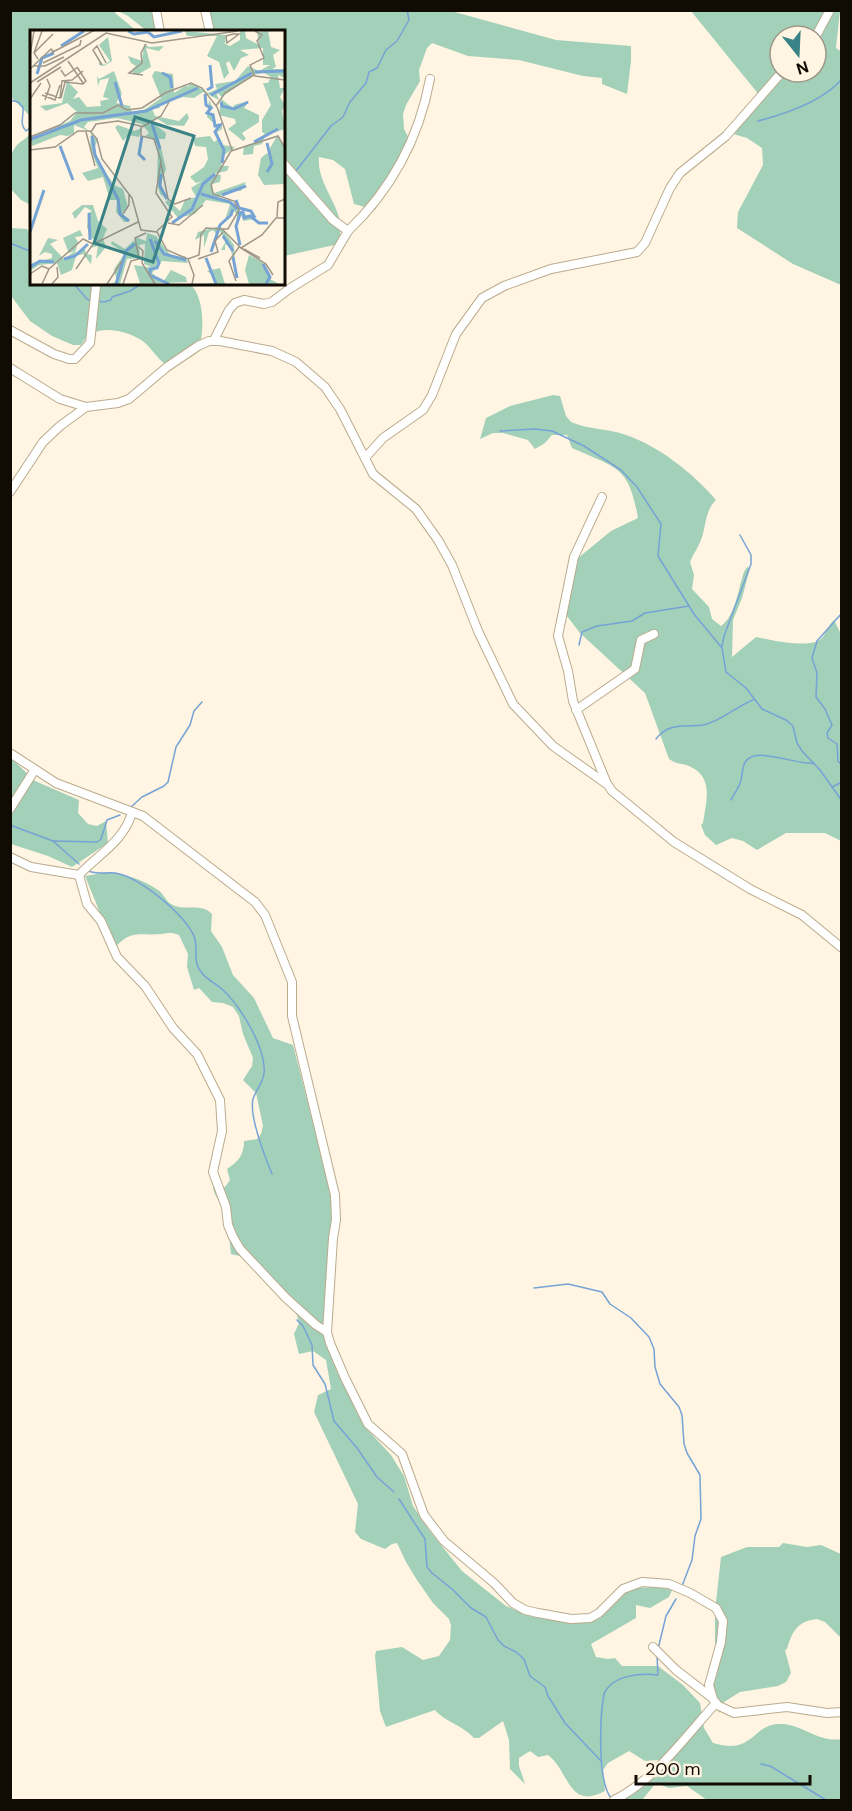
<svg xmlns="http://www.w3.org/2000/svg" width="852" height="1811" font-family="'DM Sans',sans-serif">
	<rect width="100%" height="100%" fill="#fff5e2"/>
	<g fill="#a2d0b9" fill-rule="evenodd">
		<polygon points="11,10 115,11 115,13 137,31 32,32 31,117 11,97"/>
		<polygon points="118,11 157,11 161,31 147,31 128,16"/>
		<path d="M204,11H451L556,40L631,46V61L627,94L602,84V78L583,76L519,60L468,56L432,43L427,48L419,70L420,81L406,105L403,114L404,129L413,146L375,210L354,204L345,169L333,160L319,157C316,185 345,209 340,234L348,242L284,256V32L208,31Z"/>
		<path d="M691,11H840L836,48L842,52L841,285L793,264L737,228L738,212L763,165L762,148L747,138L730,133L760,96ZM780,36H816V72H780Z"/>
		<path d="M31,132V205L21,200L10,188C10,174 7,156 17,145C22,140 27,139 31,132Z"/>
		<path d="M10,228L27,229L31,235L32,284H190C205,297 205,335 197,353L189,358L165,364C157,358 153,350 145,343C133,333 106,325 91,334C87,336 84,341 81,345H73L52,336L30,321L11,296Z"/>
		<path d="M553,395L560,396L566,416L571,422C589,430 608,428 626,435C659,446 694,474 716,500C705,510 706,527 701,540C698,548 693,554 690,562L694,575L692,589L709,607L712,619L721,626C736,615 738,589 744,572L747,567L750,568L742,598L733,620L732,657L756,637C771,640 809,649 821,639C827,633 828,625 834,620L842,636L841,841L825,833H786L757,850L743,841L732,838L716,845L705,835L701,825L703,823C706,802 714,778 691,767C682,762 679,766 669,759L645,693L580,633L563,611L572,563L611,531L638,518C629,465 616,468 572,448L567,435H552L545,443L535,449L528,440L503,433H493L480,439L486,418L510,406Z"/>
		<polygon points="10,757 35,781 79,800 78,813 88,824 97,826 106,821 108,843 72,867 48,856 11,844"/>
		<path d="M108,872C125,874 144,880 158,890C163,893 166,901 171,904C184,912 201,902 212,914L211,931L222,947L233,975L254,998L273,1038L293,1045L333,1201L335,1237L327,1282L332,1359L363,1425L391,1455L404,1476L413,1506L429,1530L462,1571L506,1606L529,1616L577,1623L591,1620L620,1593L631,1588L658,1587L672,1590L669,1597L650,1608L636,1605V1618L591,1644L596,1657L608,1659L615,1658L622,1666H658L683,1685L700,1703L704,1728L713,1743C755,1756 752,1722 782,1724C803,1725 820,1743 841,1739V1800H707L687,1786L669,1788L656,1783L642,1800H620L664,1764L659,1760L645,1761L629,1751L608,1763L603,1770L605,1791C568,1811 569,1770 548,1755L538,1757L530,1751L519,1758V1766L525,1784L510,1769L509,1740L503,1721L479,1738H474C461,1724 445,1722 435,1710L386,1727L380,1711L375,1656L376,1651L402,1647L423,1660L439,1656L450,1640L451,1625L449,1619L433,1603L417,1580L406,1562L397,1543L392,1544L385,1549L361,1539L355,1532L358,1504L314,1412L318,1395L331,1389L326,1360L313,1351L299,1354L294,1334L299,1323L297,1315L252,1259L231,1254C229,1239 229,1223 223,1209C220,1201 214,1196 213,1187H225L230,1180L227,1169C238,1162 244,1155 244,1141L257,1139L261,1134L263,1126L256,1093L243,1080L252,1066L253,1058L243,1034L239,1016L233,1007L223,1003L212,1002L199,988L194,990L187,967L188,954L179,935C171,932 169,933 161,934C137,936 131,929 113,950L105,925L85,876Z"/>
		<path d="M783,1543L807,1547L821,1545L841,1554V1638L825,1622L817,1619C797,1621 792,1632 787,1649L785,1650L791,1673L786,1682L778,1686L740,1692L724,1702L719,1713L710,1689L715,1654V1611L721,1557L747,1547H779Z"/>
	</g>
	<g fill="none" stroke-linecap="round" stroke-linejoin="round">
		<g stroke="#76a3d5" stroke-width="1.5">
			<path d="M10,100L18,102L23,107C24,116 19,124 26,131L30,128L32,122"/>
			<path d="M758,121C785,114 823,101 842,79"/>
			<polyline points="296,171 331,126 343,117 350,102 366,83 369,72 377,68 386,50 397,41 409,20 407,10"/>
			<polyline points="284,183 286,181"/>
			<polyline points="10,243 32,252"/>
			<polyline points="74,284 87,299 92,301"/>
			<polyline points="97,301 104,302 111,300 112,297 130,291 141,284"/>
			<polyline points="500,431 535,429 552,431 584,446 621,470 637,487 661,524 658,556 694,614 722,648 726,672 746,688 762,709 786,720 793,726 797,743 802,751 820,770 842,801"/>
			<polyline points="842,613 817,641 812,658 817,673 816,697 825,709 832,725 827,733 828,738 837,744 838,761 842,765"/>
			<polyline points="579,645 582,632 597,626 632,621 645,613 689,606"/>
			<polyline points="722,646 724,636 751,564 751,555 740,535"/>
			<path d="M656,739C669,722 685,727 703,725C720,722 737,706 753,700"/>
			<polyline points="832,787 842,782"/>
			<path d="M731,800C734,794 738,789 740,783C743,777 741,767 746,761C758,746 798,766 814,763"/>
			<polyline points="131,807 142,797 164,786 168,782 176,747 190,725 194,711 202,702"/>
			<polyline points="10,825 53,841 79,864"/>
			<polyline points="53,841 97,842 101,839 107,820 120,815"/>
			<path d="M89,871C98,875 106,872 115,873C140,877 182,913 193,934C200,946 191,962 202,973C207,980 217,984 223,990C240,1006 262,1042 264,1066C266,1080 257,1087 253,1099C249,1117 265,1157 272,1174"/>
			<polyline points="534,1288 568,1284 602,1292 610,1304 631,1318 649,1337 654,1349 655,1367 660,1384 679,1407 682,1415 684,1444 687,1453 700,1475 701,1519 695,1536 692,1560 682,1586"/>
			<polyline points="297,1320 303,1326 312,1345 313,1365 325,1384 334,1421 357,1448 377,1477 394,1492"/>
			<polyline points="399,1499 425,1539 427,1567 432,1573 452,1589 471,1608 486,1617 498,1640 504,1646 516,1652 524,1659 530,1676 545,1687 548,1696 565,1723 601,1761"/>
			<polyline points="658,1649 666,1616 676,1599"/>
			<polyline points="761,1764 770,1766 826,1800"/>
			<path d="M611,1798C597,1780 600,1717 604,1694C612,1675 640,1673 658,1675L657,1656"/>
		</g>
		<g stroke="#baab8c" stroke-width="10">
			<g id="minor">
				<polyline points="156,10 160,32"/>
				<polyline points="205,10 210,32"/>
				<polyline points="816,36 830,10"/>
				<path d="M348,231C391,190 419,138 430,79"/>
				<polyline points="10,330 54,354 69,359 75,359 90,343 96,286"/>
				<polyline points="214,340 229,310 235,303 244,300 264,304 272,302 289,289 328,265 348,231 333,220 284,164"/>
				<polyline points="10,368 60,399 86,407 118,403 129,399 167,367 198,346 209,341 220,341 272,351 296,362 325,387 340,409 373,474 416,509 438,540 452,565 478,631 513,704 553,746 608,785 612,791 674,842 750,889 802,915 842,948"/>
				<polyline points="365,458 383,438 423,410 432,395 456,334 482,298 504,286 551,269 637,252 645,243 670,188 680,173 726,136 782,72"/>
				<polyline points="10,492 43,442 60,426 86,407"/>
				<polyline points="602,497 574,557 558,636 568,671 573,701 607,784"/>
				<polyline points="576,710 635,669 641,640 654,634"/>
				<polyline points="10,753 56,783 143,816 255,902 265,915 292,982 292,1016 335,1195 336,1220 333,1238 327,1332 330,1343 345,1378 368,1424 402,1454 424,1515 444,1541 494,1583 513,1603 525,1610 538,1613 571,1619 590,1618 599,1613 623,1589 642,1582 669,1584 690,1593 716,1608 723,1621 721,1642 709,1685 713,1699 717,1705 734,1713 787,1707 827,1713 842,1712"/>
				<polyline points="10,809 34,771"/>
				<polyline points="10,857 31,867 79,875"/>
				<polyline points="79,875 87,904 101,921 117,957 145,986 173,1028 197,1054 220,1100 222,1131 213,1172 226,1207 228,1225 233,1237 240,1249 286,1298 316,1325 327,1332"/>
				<path d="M79,875C98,855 125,840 132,812"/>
				<polyline points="653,1647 676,1670 711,1697"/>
				<path d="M614,1800C655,1780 685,1737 716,1703"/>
			</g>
		</g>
		<use href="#minor" stroke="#fff" stroke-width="8"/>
	</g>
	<g transform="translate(30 30)">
		<rect width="255" height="255" fill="#fff5e2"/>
		<path d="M155,1L196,5L195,14L200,16L210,10V1H223H215L216,8L229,15L227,2L238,1L241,17L250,20L243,25L246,37L242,39H255V48L248,45L250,58H255L250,67L255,75L252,81L255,99L235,105L232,114L224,116L223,124L213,125L214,116L231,110L235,104L232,102V90L241,75L233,53H238L241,47L234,43L225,44L192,67L186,62L189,70L173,62L164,68L153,67L128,75L130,78L122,79L125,86L149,91L157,83L159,88L154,96L137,95L126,88L118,94H124L136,103L135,109H129L136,139L130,156L137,169L130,164L127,153L128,116L123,108L115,106L119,103L112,94L87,88L58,92L54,97L59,101L44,95V103L38,106L30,105L2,116L0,109L40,91L47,82L37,73L16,81L10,76L32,73L37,51L48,62L43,69L49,67L57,77L71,76L70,71L80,69L73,67L79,48L70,50L68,56L67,46L69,49L84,41L92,64L86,73L100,76L102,82L114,80L131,68L122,46L125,41L143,44L144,63L155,56L164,57L158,56L161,53L178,63L187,59L185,54L205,51L218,36L229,41L240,35H233V18L210,20L219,25L211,28L204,41L199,31L196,33L199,43L194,49L189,32L177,26L187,6H157ZM78,7L82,31L74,36L69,35V32L74,35L80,31L69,15ZM114,14L119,17L134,16L129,21L116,18L121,37L107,45L101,41L106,36L101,33L98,26L112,31ZM191,69L203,78L204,75L219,71L214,78L229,85V92L212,103L216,109L213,111L198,99L206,93L205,89L189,85ZM179,70L183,78L178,84L184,83L186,94L192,95V99L187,102L193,115L205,117L194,125L191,136H199L197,141L182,144L191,145L190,152L182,154L184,163L216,152L211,161H198L187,168L204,173L210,181L224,189L214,191L211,185L206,200L207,184L203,180L201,186L190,196L204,215L205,236L200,217L195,214V220H191L196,211L189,200L186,204L183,200L179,202L174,218V205L165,210L168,202L187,197L195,190L200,174L176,170L165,184L148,188L135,172L138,170L150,181L155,170L166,167L161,158L172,151L166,153L160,147L174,137L178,129L176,117L165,116L163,108L180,106L184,112L188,109L184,101L190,99L177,87ZM88,95L104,101L112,98L109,107L99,105L93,111L85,97ZM61,104L68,109L64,119L68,130L84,155L93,159L98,177L91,184L99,192H94L86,182L87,170H80L73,147L58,151L52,143L68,138L60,118ZM247,106L255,118V154L234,155L228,145L231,128L237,123L240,127L239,120ZM52,175H63L68,191L77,199L73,208L76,217L66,229L68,216L60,218L66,210L61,208L57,197L58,183L62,181L55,177L45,189L42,183ZM50,200L53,206L45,207L48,212L45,223L55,218L56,224L62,225L61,234L53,224L46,226L42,240L31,245L27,233L9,235L0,241L2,233L22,228V224L15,222L9,226L18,208L28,210L20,214L34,229L45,221L39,223L33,208ZM117,203L126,206L142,227L155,226L158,233L132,231L122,243L133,252L141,240L156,247L157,252L104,254L110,253L104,235L123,238L114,234L115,214L109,215L110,228L97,229L90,254H77L87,252L84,239L95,223L81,214L82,211L95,219L104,210L105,214V207L116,211ZM219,225L233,233L240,249L249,254H219L215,240ZM190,238L195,254H174L185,253L184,246L177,241Z" fill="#a2d0b9"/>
		<path fill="none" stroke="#76a3d5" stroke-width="3" d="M98,1L104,4L118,2L124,7L152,1M31,16L54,1M225,42L255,41M132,43L140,47L142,58M7,44L12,28L24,23M85,52L92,76M177,60L182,57L180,35M175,64L176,75L181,78L177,83L183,85L185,96L190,95L185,102L194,120L192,133M181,65L222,43M191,72L192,76L204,79L218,72M122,94L130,119M62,106L65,125L88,169L90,184L99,191M112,106L109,124L115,130M1,109L51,90L116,81L168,58M224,112L248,99M30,116L43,150M237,142L242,134L237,113M131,144L130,156L137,169M171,164L200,172L207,179M192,165L216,156M206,170L209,178L221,181L225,188M59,183L60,210M208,183L213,182L214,188L220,186L229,193H238M210,184L206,196L210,215M142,193L162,179L173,154L185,144M0,202L14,160M193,206L203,221M120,209L129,233L127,238L120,239V245L139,254M125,211L134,224L156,230M181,222L190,195L201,185L203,179M203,227L207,248M176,228L186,254M34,229L45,226L58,214M233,234L240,247L236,254M0,237L10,231L24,232M86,254L96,221L105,214"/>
		<path fill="none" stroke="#9f9789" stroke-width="1.5" d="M225,1L232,5L227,11L234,28L220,35L225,46L255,50M203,4H209L197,13L196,6ZM4,23L23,4M21,23L63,1M0,25L4,1M8,29L4,23L12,1M38,31L53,53M13,33L50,15L51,10M72,35L63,20L67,16L76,33M4,36H15L34,27M47,37L56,51L53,54M0,39L21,19L24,22M31,40L35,46L48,37M113,45L99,43L112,33L111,23L116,14M7,52L31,37M0,53L76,3L122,13L208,1M15,63L30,68L32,51L42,50L53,41M12,65L25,70L30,55M31,68L35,52L53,54M0,69L11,53M15,70L20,56L17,49M186,76L195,63L224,45M112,97L131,86L139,72M56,102L65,136M61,102L66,94L88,91L111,96V106L124,109L131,131L126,163L142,187L127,201M0,107L30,95L45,83H73L88,75L97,80L112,78L135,63L161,53L172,58L187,77L202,120M0,120L25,117L48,101H60L67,109L72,129L102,168L111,200L127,202L137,220L158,229L169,225L171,204L176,198L192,199L211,218L232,205L246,188H255M131,133L138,169L145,174L161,168M93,184L99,175V164M247,187L248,172L255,169M138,193L149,195L173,175M192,199H198L209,180L204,171L183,164L181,155L201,121L248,106L255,118M109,217L113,221L112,233L125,254M211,218L236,234L243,245M214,219L230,228M158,229L164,245L162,254M168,229L188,222L185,211L193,202M19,239L53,209L63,214M46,239L63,214L108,192M0,244L12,236L19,239L12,254M206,251L199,231L209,217M22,254L28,247L27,237M77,254L92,231M93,254L101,231L109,229L105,208L116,203"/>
		<path fill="#398286" fill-opacity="0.15" stroke="#398286" stroke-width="3" d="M105,87L164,106L123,232L64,213Z"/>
		<rect width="255" height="255" fill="none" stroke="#100b03" stroke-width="3"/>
	</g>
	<rect width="852" height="1811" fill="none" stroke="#100b03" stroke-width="24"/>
	<g transform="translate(798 54) rotate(162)"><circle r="28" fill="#fff5e2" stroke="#9f9789" stroke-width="1.5"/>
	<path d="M0-4.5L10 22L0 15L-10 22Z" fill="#398286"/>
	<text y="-9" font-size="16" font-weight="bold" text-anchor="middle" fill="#100b03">N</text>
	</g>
	<path d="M636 1775v9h174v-9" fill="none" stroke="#100b03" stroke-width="3"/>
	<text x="645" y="1775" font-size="18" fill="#100b03" stroke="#fff5e2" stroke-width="4.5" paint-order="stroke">200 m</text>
</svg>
